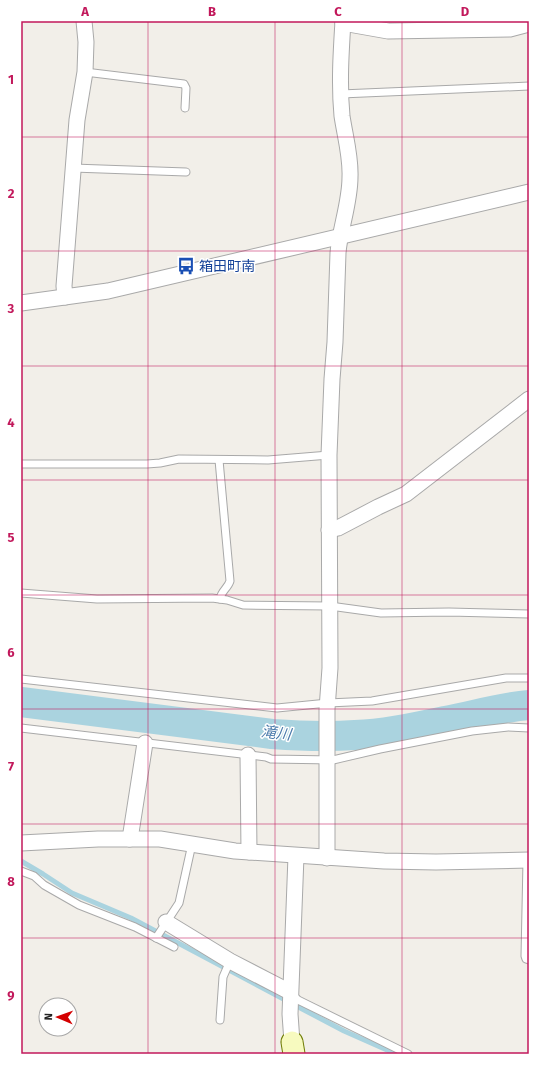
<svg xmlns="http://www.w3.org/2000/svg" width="550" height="1075" font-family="'Fira Sans','Noto Sans JP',sans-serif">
	<rect width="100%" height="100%" fill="#f2efe9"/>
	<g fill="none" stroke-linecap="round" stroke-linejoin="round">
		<polyline stroke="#aad3df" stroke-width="5" points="21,861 43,874 72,893 131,918 306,1011 344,1031 396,1054"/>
		<path stroke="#aad3df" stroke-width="30" d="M21,702L272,734C300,736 327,737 355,735C385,734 416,727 445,721C473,716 500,707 529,705"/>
		<g stroke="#a9a9a9" stroke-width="9">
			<g id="lane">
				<polyline points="85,72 184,84 186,88 185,108"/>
				<polyline points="341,94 529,86"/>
				<polyline points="73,168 186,172"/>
				<path d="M219,460L230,581C228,588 221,591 220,599"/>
				<polyline points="21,464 147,464 160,463 179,459 268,460 329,455"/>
				<polyline points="21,593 97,599 212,598 227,600 243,605 330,606 381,613 449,612 529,614"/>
				<polyline points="21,679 277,708 328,703 372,701 506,678 529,678"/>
				<polyline points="21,728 266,757 271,759 333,760 380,749 472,731 508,727 529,728"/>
				<polyline points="527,861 525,956 526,959 529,960"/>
				<polyline points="21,871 34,876 44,885 79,905 135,927 174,947"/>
				<polyline points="156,938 179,903 192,844"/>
				<polyline points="292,994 298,1000 408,1054"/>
				<polyline points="220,1020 223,977 230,961"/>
			</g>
		</g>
		<g stroke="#a9a9a9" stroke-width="17">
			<g id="street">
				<polyline points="343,23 388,31 510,29 529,24"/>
				<polyline points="65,297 64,286 77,120 85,72 86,42 84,21"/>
				<polyline points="21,303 108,291 529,192"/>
				<polyline points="329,530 338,528 378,507 406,494 529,399"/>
				<polyline points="248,755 249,852"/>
				<polyline points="130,839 145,743"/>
				<polyline points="21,843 98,839 160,839 235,851 384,861 436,862 529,860"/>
				<path d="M327,858V709L330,668L329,455L332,379L335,342L338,253C340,228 350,203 350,177C351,157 345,136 342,116C339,84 341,53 343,21"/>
				<polyline points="166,922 230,961 290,992"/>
				<polyline points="292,1042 290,1014 296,856"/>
			</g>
		</g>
		<g stroke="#707d05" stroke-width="23">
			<polyline id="secondary" points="292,1042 294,1054"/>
		</g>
		<use href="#lane" stroke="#fff" stroke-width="7"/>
		<use href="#street" stroke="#fff" stroke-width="15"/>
		<use href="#secondary" stroke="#f7fabf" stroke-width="21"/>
	</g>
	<path fill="none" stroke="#c2185b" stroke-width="1" stroke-opacity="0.55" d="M148,21V1054M275,21V1054M402,21V1054M21,137H529M21,251H529M21,366H529M21,480H529M21,595H529M21,709H529M21,824H529M21,938H529"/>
	<defs>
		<g id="bus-bare" transform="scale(1.38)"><path d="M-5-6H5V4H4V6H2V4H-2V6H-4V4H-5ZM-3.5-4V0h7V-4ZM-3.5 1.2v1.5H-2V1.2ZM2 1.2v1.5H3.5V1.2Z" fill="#1a4fb4" stroke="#fff" stroke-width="2.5" paint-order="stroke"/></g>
	</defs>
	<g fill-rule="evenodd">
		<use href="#bus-bare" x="186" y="266"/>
	</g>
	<g text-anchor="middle" stroke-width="3" stroke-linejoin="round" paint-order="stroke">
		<g font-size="14" fill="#164399" stroke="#fff" text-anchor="start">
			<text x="199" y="271">箱田町南</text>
		</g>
		<g font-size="15" font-style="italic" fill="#4a7aab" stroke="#fff">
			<text transform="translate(276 733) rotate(7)" y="5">滝川</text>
		</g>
	</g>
	<rect width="550" height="1075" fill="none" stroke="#ffffff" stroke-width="44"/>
	<g transform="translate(58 1017) rotate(272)"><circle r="19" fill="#ffffff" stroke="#a7a7a7"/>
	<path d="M0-3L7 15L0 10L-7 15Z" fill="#d40000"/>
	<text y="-6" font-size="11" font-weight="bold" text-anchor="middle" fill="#222222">N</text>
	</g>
	<rect x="22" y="22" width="506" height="1031" fill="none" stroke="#c2185b" stroke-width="1.5"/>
	<g font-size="13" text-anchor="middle" font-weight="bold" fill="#c2185b">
		<text x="85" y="16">A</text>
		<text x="212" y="16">B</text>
		<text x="338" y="16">C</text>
		<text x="465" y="16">D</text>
		<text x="11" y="84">1</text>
		<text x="11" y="198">2</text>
		<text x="11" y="313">3</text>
		<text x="11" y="427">4</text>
		<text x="11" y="542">5</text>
		<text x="11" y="657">6</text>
		<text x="11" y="771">7</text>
		<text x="11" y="886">8</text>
		<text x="11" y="1000">9</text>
	</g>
</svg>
